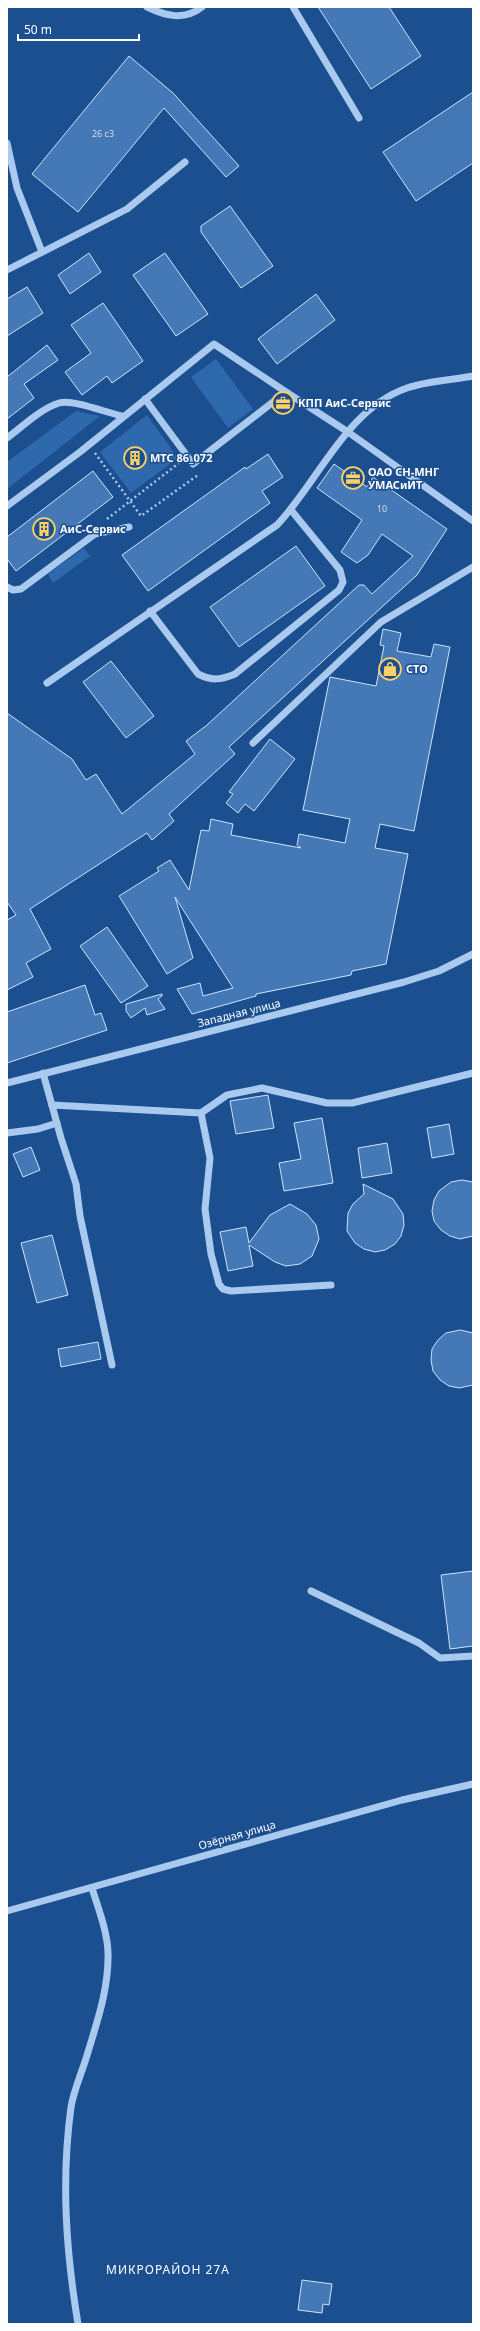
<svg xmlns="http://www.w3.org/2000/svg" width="480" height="2331" font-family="'Noto Sans',sans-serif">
	<rect width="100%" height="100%" fill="#1b4f8f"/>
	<g fill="#2e69ad">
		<polygon points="216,359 253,409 228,428 191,377"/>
		<polygon points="76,411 100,416 7,489 7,462"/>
		<polygon points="147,415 178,458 131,493 100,452"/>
		<polygon points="84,548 90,556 53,583 48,574"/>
	</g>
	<g fill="#4478b7" stroke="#cfe3fa">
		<polygon points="318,7 389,7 421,56 371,89"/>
		<polygon points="129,56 173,93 239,166 226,177 164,108 78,212 32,174"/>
		<polygon points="473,92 473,163 416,201 383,152"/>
		<polygon points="230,206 273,266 241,288 201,232 201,226"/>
		<polygon points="89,253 101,272 70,294 58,275"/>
		<polygon points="165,253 208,314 176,336 133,275"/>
		<polygon points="27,287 43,313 7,336 7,299"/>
		<polygon points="316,294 335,320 277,364 258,339"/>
		<polygon points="103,303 143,361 112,383 107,376 82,395 65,372 91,353 71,325"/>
		<polygon points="47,345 58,360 24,384 34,398 7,419 7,377"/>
		<polygon points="268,454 283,477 262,491 270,503 148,591 122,555 245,467 246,469"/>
		<polygon points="334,464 367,487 373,477 447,529 417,575 229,747 235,754 169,814 174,821 152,840 147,833 30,909 51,949 26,963 33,977 7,990 7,920 16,915 7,902 7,713 72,759 86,780 96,774 122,814 195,754 186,741 207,725 359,585 364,585 372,594 413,556 382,534 368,555 357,563 341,552 362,520 317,488"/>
		<polygon points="93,471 113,497 16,571 7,559 7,537"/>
		<polygon points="296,546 325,586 239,647 210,607"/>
		<polygon points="383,629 401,633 397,651 431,657 434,644 450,647 414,831 380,824 375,848 408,854 386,964 352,971 351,975 256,994 256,996 192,1014 177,989 200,983 203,996 233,988 175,897 193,958 167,974 119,896 159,871 157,868 170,860 189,890 201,830 209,831 211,819 233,824 231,835 301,848 297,845 299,834 345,843 350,819 303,810 330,677 376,686 384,646 380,645"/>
		<polygon points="111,661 154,716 126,738 83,682"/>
		<polygon points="270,739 295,759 254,811 245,804 238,813 226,803 233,794 229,792"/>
		<polygon points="107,927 148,986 121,1003 80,946"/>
		<polygon points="85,985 95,1015 101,1013 107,1030 7,1063 7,1012"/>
		<polygon points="162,994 162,996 158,999 165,1009 147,1015 145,1008 131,1018 126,1011 126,1004"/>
		<polygon points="268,1095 274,1128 236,1134 230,1101"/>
		<polygon points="322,1118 333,1183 284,1191 279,1163 301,1159 294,1123"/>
		<polygon points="449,1124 454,1154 432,1158 427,1128"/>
		<polygon points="387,1143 392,1173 362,1178 358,1148"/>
		<polygon points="31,1147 40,1170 23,1177 13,1154"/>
		<polygon points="462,1180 473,1182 473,1236 460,1239 450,1236 441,1230 434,1221 432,1211 434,1200 439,1191 451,1182"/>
		<polygon points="363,1184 393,1199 403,1214 404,1225 401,1236 395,1244 385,1250 375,1252 364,1249 355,1243 347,1231 348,1213 353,1204 364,1194"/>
		<polygon points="290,1204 307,1214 316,1225 319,1239 312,1256 300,1264 286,1266 275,1262 249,1245 253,1266 228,1271 220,1232 246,1227 249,1243 270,1215"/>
		<polygon points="52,1235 68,1295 37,1303 21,1243"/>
		<polygon points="460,1330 473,1333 473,1385 459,1388 449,1386 440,1380 433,1371 431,1360 432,1349 438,1340 446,1333"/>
		<polygon points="98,1342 101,1359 61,1367 58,1349"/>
		<polygon points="473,1571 473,1646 450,1649 441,1575"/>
		<polygon points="302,2280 332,2284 329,2305 323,2304 322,2313 298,2310"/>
	</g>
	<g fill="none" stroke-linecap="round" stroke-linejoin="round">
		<g stroke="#a9c9ee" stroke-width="2.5" stroke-dasharray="2 3" stroke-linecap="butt">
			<polyline points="95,453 141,516 198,475"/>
			<polyline points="107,519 179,463"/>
		</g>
		<g stroke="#a9c9ee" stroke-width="7">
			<path d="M147,7C166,16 184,21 202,7"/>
			<polyline points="293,7 359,118"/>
			<polyline points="7,143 17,188 42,252"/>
			<polyline points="7,270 127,209 185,162"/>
			<polyline points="145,399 193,464 286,392 348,432 473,521"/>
			<path d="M7,438C22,427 40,409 59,403C73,399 107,413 122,416"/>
			<polyline points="7,506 80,452 214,344 286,392"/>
			<polyline points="7,587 13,590 21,589 95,534 129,527"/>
			<path d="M150,611L198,674C212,681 221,680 235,674L339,590L343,582L340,570L291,510"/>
			<path d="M47,683L277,525C319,481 346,409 407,388C427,381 452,380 473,376"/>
			<polyline points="253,743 381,622 473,567"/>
			<polyline points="43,1073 61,1138 76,1184 80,1216 112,1365"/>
			<polyline points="7,1083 404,982 439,971 473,954"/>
			<polyline points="52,1105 201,1113 210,1158 205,1209 211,1254 219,1284 223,1289 231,1291 331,1285"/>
			<polyline points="201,1113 227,1095 262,1088 327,1103 352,1103 473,1073"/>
			<polyline points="7,1133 38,1129 57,1123"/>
			<polyline points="311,1591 419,1643 440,1658 473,1656"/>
			<polyline points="7,1911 402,1800 473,1784"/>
			<path d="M78,2324C66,2251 61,2181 71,2107C74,2089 83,2070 88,2052C98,2019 109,1987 108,1952C107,1930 98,1908 92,1888"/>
		</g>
	</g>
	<defs>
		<g id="office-ring" transform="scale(1.15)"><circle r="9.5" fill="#1b4f8f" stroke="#ffd166" stroke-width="1.5"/><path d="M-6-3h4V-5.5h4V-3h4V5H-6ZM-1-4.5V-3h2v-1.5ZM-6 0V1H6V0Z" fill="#ffd166"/></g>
		<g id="building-ring" transform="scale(1.15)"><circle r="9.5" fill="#1b4f8f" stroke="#ffd166" stroke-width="1.5"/><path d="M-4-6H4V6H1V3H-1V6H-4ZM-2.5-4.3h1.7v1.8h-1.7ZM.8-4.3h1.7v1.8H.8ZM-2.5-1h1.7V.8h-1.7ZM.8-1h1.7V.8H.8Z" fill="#ffd166"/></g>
		<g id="shop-ring" transform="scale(1.15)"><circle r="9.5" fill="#1b4f8f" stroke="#ffd166" stroke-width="1.5"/><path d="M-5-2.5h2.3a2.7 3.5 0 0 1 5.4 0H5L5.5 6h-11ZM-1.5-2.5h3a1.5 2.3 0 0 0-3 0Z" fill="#ffd166"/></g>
	</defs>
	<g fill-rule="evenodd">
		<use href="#office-ring" x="283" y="403"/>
		<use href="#building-ring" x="135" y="458"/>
		<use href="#office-ring" x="353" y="478"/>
		<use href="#building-ring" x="44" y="529"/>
		<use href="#shop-ring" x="390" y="669"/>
	</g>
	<g text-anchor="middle" stroke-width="3" stroke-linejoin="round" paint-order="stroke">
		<g font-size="9" fill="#d0dded">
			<text x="103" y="137">26 с3</text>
			<text x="382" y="512">10</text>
		</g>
		<g font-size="11" font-weight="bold" fill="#fff" stroke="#1b4f8f" text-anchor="start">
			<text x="298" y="407">КПП АиС-Сервис</text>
			<text x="150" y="462">МТС 86_072</text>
			<text x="368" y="476">ОАО СН-МНГ<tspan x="368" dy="13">УМАСиИТ</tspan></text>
			<text x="60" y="533">АиС-Сервис</text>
			<text x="406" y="673">СТО</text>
		</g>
		<g font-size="11" fill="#fff" stroke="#1b4f8f">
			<text transform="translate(239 1013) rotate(-14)" y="4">Западная улица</text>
			<text transform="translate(237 1835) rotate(-16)" y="4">Озёрная улица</text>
		</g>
		<g font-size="12" letter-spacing="1" fill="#fff" stroke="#1b4f8f">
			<text x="168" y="2274">МИКРОРАЙОН 27А</text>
		</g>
	</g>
	<rect width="480" height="2331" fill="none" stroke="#ffffff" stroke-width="16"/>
	<path d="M18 34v6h121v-6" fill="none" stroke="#ffffff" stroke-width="2"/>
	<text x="24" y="34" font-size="12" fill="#ffffff" stroke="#1b4f8f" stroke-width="3" paint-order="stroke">50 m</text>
</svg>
